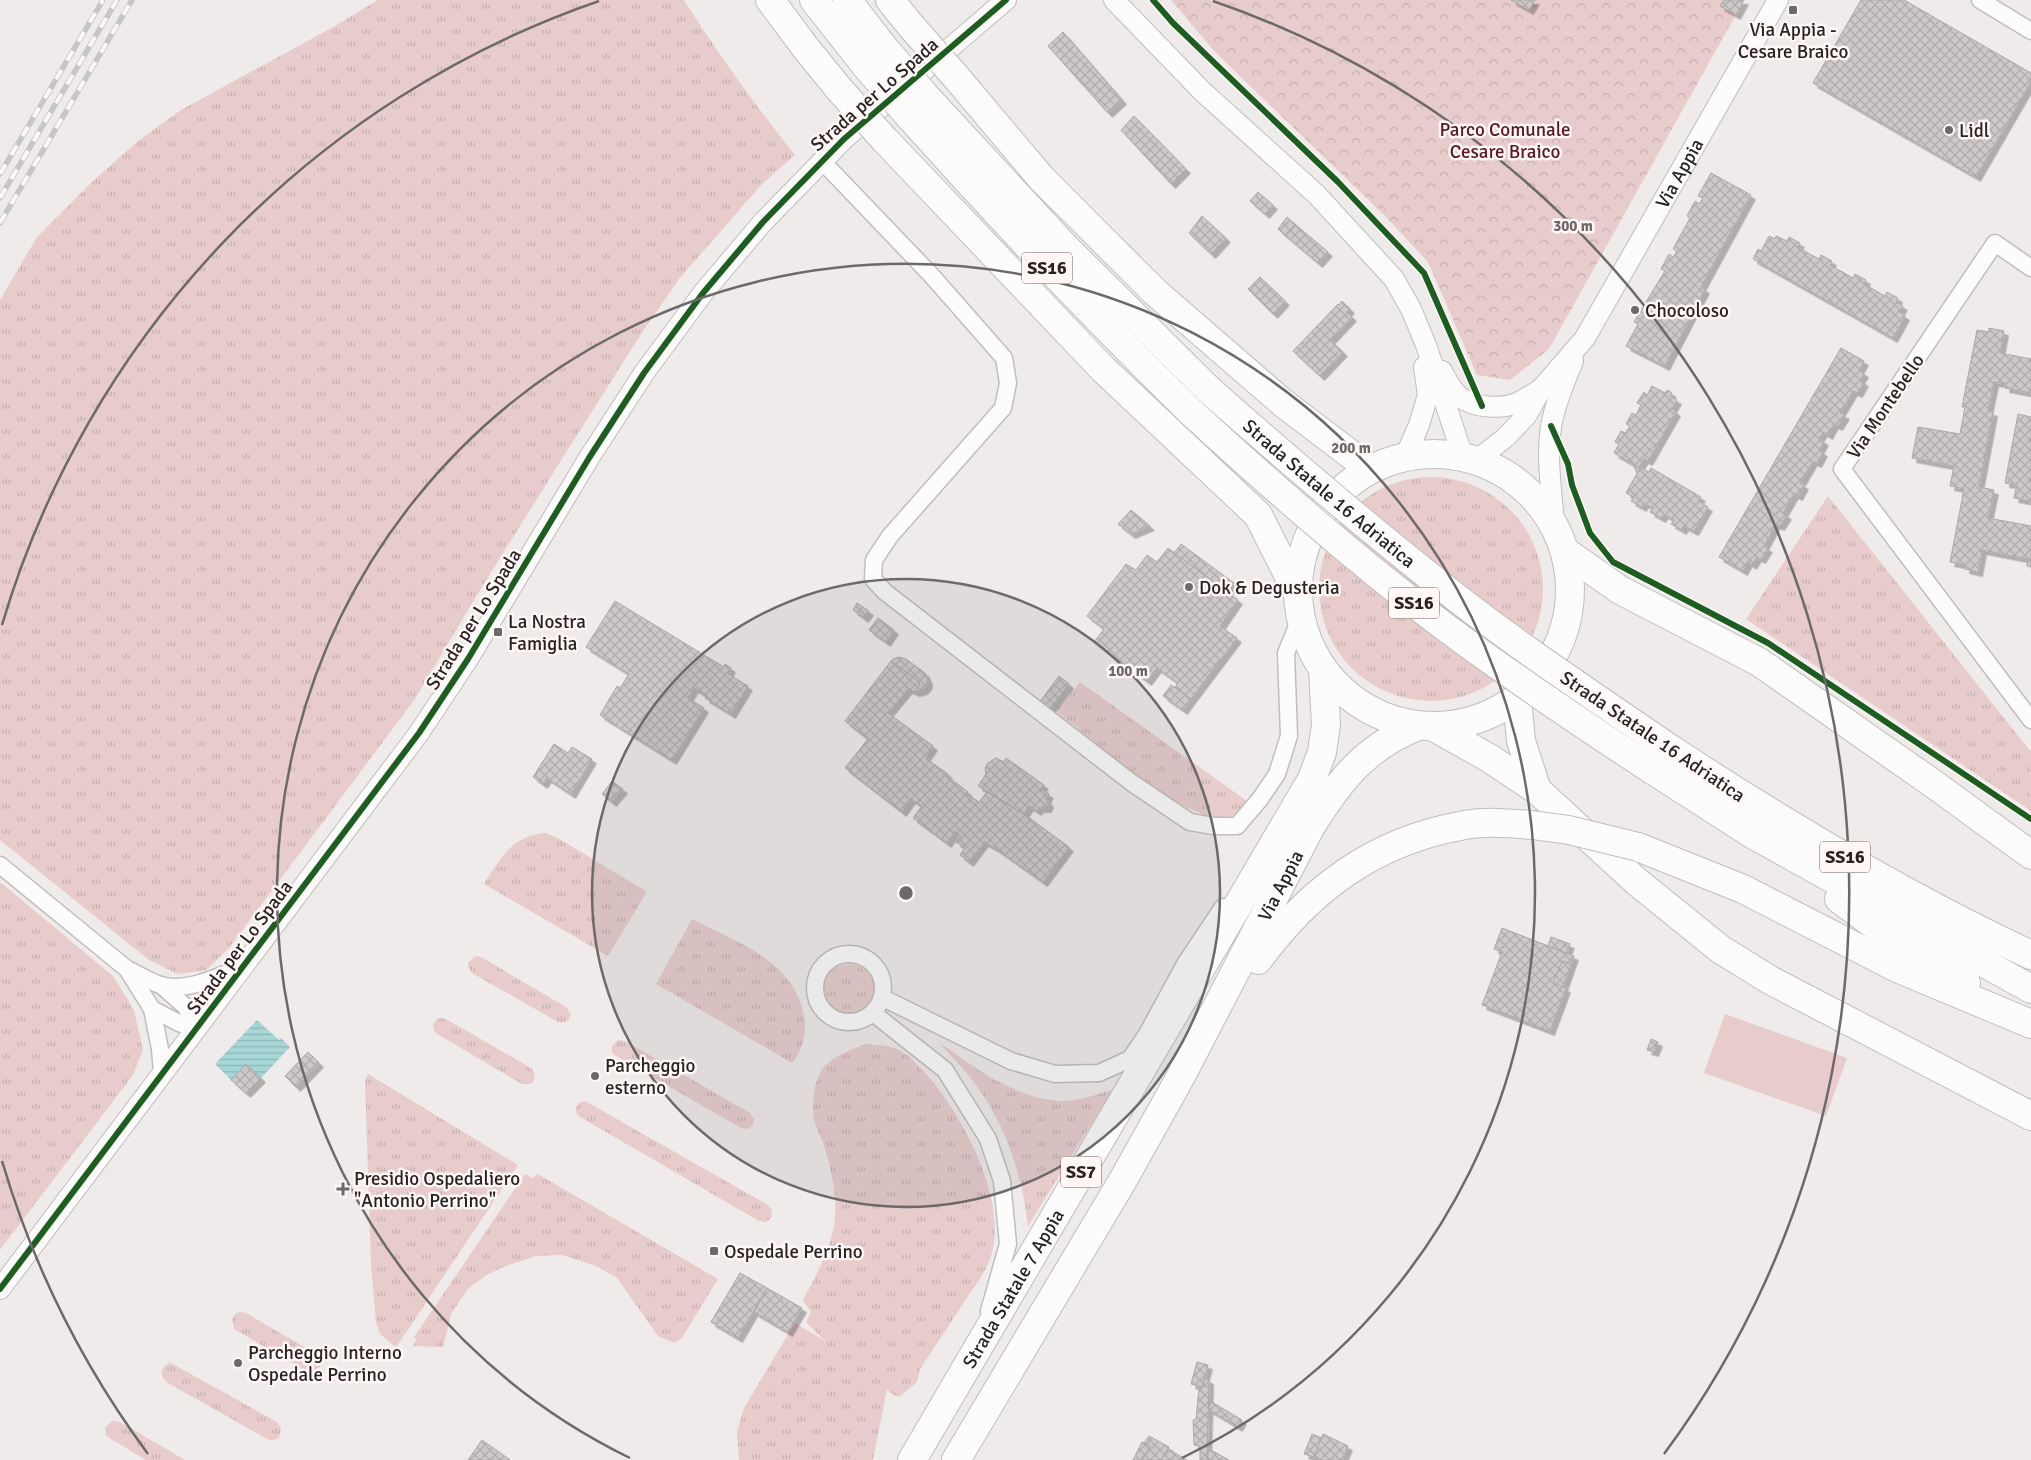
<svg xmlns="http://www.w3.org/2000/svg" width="2031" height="1460" font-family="Signika,sans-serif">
	<defs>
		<pattern id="grass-tufts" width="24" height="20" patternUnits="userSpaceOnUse" patternTransform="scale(1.25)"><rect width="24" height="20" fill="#e8cccc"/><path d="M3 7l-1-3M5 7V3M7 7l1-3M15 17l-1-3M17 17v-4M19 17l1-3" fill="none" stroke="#c7afaf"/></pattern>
		<pattern id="park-crowns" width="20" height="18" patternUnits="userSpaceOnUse" patternTransform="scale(1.25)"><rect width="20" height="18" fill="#e8cccc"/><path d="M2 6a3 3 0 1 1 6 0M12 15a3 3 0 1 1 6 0" fill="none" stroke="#c7afaf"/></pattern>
		<pattern id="water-rules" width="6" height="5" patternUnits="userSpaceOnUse" patternTransform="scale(1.25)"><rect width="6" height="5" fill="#a6d6d5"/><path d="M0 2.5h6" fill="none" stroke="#8fb7b7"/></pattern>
		<pattern id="building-cross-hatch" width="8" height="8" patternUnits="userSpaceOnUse" patternTransform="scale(1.25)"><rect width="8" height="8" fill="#cec9c9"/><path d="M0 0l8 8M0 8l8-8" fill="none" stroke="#b1acac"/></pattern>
		<filter id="shadow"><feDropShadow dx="4.5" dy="4.5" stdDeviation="0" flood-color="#0004"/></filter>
	</defs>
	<rect width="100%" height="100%" fill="#f0ebeb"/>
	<g fill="url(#grass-tufts)">
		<path d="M378,0H684C718,54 755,105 795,155L762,184L679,279L643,331L572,443L480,590L415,699L229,948L206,970L178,974L149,960L0,840V300L37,237L93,181L138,141L181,110L335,26Z"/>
		<circle cx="1431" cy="589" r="112"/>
		<polygon points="1828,496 2031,752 2031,811 1746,619"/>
		<path d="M1080,682L1247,801C1238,815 1230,821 1213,819C1207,818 1201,813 1195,811C1148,790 1098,743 1056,711Z"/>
		<path d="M545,833L556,837L646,891L645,895L608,956L484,884C501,858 511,836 545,833Z"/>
		<polygon points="0,882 113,976 134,1010 143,1050 133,1075 0,1250"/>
		<path d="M692,919C736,941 795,962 804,1016C807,1032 803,1050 792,1063L656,984Z"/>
		<polygon points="475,956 481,957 566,1007 571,1014 568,1021 562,1023 558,1022 472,973 468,967 468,963"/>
		<circle cx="849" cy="989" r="25"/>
		<polygon points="439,1018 446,1019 531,1068 535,1074 534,1080 531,1084 522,1084 437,1034 434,1031 433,1024"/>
		<polygon points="618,1040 625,1041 750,1113 754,1119 753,1125 748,1129 741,1128 616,1056 612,1053 612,1046"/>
		<path d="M939,1042C975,1068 1017,1100 1063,1101C1080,1101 1097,1094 1112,1090L1028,1226C1022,1173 1005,1122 972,1080C962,1066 949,1055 939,1042Z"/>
		<path d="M866,1044C878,1045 888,1045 899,1050C907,1054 914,1061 919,1067C960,1107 1009,1199 991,1256C986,1272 975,1286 966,1299C951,1323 935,1346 920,1369L917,1382L899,1397L893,1395L887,1389L873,1460H739L737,1432L744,1408L795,1323L825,1341L806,1322L811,1312L803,1300C817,1274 831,1249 835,1219C837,1198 832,1173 826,1152C824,1142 818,1133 815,1123C811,1108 813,1081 823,1068C833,1056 851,1050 866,1044Z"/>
		<polygon points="368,1074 518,1165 397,1346 394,1346 380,1334 376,1323 371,1264 365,1082"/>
		<path d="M585,1101L768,1205L772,1211L771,1218L766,1222L759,1221L580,1117C573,1111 575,1103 585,1101Z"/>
		<polygon points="525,1174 532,1178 538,1174 718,1279 682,1338 674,1343 658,1336 617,1278 596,1266 562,1255 536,1256 506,1266 488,1274 468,1289 452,1312 443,1347 413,1346 417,1339 414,1337"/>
		<polygon points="241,1312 246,1313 318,1355 321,1359 320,1367 314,1372 306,1371 234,1329 232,1319 236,1313"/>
		<path d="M171,1363L277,1422L281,1428L279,1438L272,1441L267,1439L166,1382C159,1374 161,1365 171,1363Z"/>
		<polygon points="112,1421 120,1422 185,1460 146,1460 106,1436 105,1428"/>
	</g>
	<polygon fill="url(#park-crowns)" points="1171,0 1744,0 1549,349 1510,380 1477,375 1428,262 1385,216 1215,52"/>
	<polygon fill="#e8cccc" points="1725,1014 1847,1058 1826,1116 1704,1073"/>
	<polygon fill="url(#water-rules)" points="257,1020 279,1040 281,1038 290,1047 261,1078 246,1064 231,1080 215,1064"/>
	<g fill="url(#building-cross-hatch)" stroke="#aca8a8" filter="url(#shadow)">
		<polygon points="1511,0 1535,0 1529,10"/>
		<polygon points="1724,0 1744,0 1736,15 1720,6"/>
		<polygon points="1861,0 1904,0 2031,73 2031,82 1976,177 1813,83"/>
		<polygon points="1063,32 1122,100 1108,113 1048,46"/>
		<polygon points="1134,116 1186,169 1171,184 1121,130"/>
		<polygon points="1711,173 1751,195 1701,287 1705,289 1665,366 1626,346 1638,324 1634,322 1643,307 1647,310 1650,304 1646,302 1665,271 1661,269 1669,254 1673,257 1677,251 1673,249 1690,218 1687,216 1695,201 1699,204 1703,198 1698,196"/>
		<polygon points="1258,192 1273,205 1265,214 1250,201"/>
		<polygon points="1202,216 1226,238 1211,254 1189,233"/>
		<polygon points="1287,217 1296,225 1286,236 1278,229"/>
		<polygon points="1296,225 1328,252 1318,263 1286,236"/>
		<polygon points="1769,236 1775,239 1776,236 1787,241 1789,237 1800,243 1797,247 1819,259 1821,255 1832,261 1830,265 1853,278 1855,274 1866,280 1864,284 1885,296 1887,292 1898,298 1896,302 1903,306 1899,312 1905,316 1893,338 1753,259 1758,249 1761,251"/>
		<polygon points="1260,277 1285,301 1273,314 1248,289"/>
		<polygon points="1342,301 1350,309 1347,312 1352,317 1330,340 1343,352 1320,376 1293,351 1338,304 1339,305"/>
		<polygon points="1989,328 2004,331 2000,353 2031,359 2031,393 2005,388 2006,384 1994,382 1988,411 1993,412 1979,487 1994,490 1988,518 2031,526 2031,567 2027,566 2028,559 1982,550 1978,572 1965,569 1966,565 1950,562 1964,489 1950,486 1954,466 1912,458 1918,427 1960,434 1965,407 1962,407 1977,330 1989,332"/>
		<polygon points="1841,348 1864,361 1859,370 1864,373 1860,380 1864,382 1858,393 1853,391 1840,413 1845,415 1838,426 1834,424 1828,435 1823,432 1819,438 1824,441 1819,450 1823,452 1817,463 1813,461 1800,483 1804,485 1798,496 1794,494 1783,513 1787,515 1780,526 1776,524 1764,546 1768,548 1761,559 1757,557 1752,565 1748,562 1743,571 1719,557"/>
		<polygon points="1652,386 1665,393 1667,390 1672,393 1670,396 1677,400 1672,409 1676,412 1648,461 1644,459 1639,467 1649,472 1651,468 1701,497 1698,501 1708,507 1694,531 1684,526 1682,530 1671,524 1674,520 1664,514 1661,518 1650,512 1653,508 1644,503 1642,507 1631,501 1634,497 1626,493 1637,473 1633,464 1614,453 1619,444 1615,442 1621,431 1625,433 1630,426 1626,424 1632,413 1636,415 1641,405 1637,403 1644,392 1647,395"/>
		<polygon points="2018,414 2031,417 2031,501 2014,498 2017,485 2005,483"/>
		<polygon points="1131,510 1150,526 1131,534 1118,524"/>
		<polygon points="1181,544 1234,583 1227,592 1174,553"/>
		<polygon points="1168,548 1238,600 1220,626 1237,638 1191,699 1175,687 1178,683 1157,668 1147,681 1094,642 1104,629 1087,616 1126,564 1136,570 1147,555 1157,562"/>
		<polygon points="615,601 724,667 725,664 731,668 728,674 748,686 731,714 705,698 707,696 694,688 688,698 704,708 672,760 600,715 617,686 620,688 629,674 586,647"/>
		<polygon points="857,603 869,611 864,618 853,610"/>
		<polygon points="878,618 894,630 886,642 869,630"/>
		<polygon points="899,657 906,659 925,673 928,681 927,686 923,690 915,692 920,684 918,681 891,661 893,659"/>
		<polygon points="891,661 918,681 920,684 915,692 908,689 888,713 933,746 925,758 948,774 947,776 968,792 966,794 979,802 987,792 1024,814 1069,847 1043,882 995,848 984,842 969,862 960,855 965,848 956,842 961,836 955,831 947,843 913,818 922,806 911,799 902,812 845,768 868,739 845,721"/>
		<polygon points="1059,676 1069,684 1049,710 1039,703"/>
		<polygon points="1171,685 1191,699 1183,710 1163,696"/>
		<polygon points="554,744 568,753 572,747 592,759 571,794 547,778 543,784 533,777"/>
		<polygon points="996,758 1004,762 1006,758 1044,785 1041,789 1049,794 1046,799 1049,803 1047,808 1039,808 1037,811 1029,806 1024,814 978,786 986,774 985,768 988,763"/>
		<polygon points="612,781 623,789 612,802 602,794"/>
		<polygon points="1502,928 1574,956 1571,964 1562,961 1553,983 1566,988 1550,1031 1482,1005 1502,952 1494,949"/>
		<polygon points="1551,937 1570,944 1566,953 1548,946"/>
		<polygon points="1562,961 1571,964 1563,987 1553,983"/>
		<polygon points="1651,1039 1658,1042 1654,1052 1647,1050"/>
		<polygon points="308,1052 319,1063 296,1087 285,1076"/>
		<polygon points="246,1064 261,1078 246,1093 231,1080"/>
		<polygon points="740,1273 767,1288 738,1338 711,1322"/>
		<polygon points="767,1288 802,1308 788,1332 754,1312"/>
		<polygon points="1197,1362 1208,1365 1202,1387 1191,1384"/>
		<polygon points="1205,1378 1209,1380 1207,1460 1200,1460 1200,1446 1194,1445 1193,1420 1196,1419 1199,1387 1202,1387"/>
		<polygon points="1212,1402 1242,1420 1238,1427 1208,1409"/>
		<polygon points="1312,1434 1322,1438 1314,1457 1304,1454"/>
		<polygon points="1323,1434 1348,1446 1342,1460 1320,1460 1314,1457"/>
		<polygon points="1149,1436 1169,1447 1161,1460 1142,1460 1150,1446 1144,1443"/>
		<polygon points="482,1440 509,1459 510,1460 468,1460"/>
		<polygon points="1142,1442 1150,1446 1142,1460 1133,1460"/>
		<polygon points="1168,1449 1187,1460 1161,1460"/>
		<polygon points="1209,1449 1229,1460 1207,1460"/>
	</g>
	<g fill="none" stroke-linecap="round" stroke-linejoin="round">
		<g stroke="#c1bdbd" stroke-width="19">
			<g id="minor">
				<polyline points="1980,0 2031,31"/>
				<polyline points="821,160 932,276 1004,358 1008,383 1003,408 890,536 874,560 873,579 885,592 1132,783 1190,822 1213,826 1237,826 1260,799 1277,774 1289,736 1286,653 1300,619"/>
				<polyline points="2031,268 1995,243 1842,469 2031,720"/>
				<polyline points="0,865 127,969 152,1009 160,1049 162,1073"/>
				<circle cx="849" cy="988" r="34"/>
				<path d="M127,969C138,974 149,981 160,985C187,993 219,976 244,966"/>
				<polyline points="161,985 186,1007 196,1029"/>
				<polyline points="883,998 1011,1061 1055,1074 1099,1073 1130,1059 1147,1034 1185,964 1223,907"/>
				<polyline points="152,1009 179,1023 196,1029"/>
				<polyline points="873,1013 945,1070 988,1139 1002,1181 1008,1244 989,1311"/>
			</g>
		</g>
		<g stroke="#c1bdbd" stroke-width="22">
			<g id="tertiary">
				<polyline points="1114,0 1202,91 1317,195 1394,279 1411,309 1426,345 1463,457"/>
				<path d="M1442,371C1447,381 1454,394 1463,399C1477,408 1502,409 1517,403C1525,399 1533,394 1541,389"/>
				<polyline points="1405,457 1419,425 1428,395 1424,367"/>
				<path id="s1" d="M1477,460L1506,437L1526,416L1542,388L1585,338L1778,0"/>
				<path d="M1554,525C1552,493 1546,459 1551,427C1554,406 1565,380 1573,361"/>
				<polyline points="0,1289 419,733 468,659 589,458 644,373 703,293 763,222 844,139 1006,0"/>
			</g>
		</g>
		<g stroke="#c1bdbd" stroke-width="30">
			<g id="trunk">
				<polyline points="770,0 805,47 839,89"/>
				<polyline points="814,0 866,66"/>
				<polyline points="847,0 885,49"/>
				<polyline points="890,0 911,26"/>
				<polyline points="956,77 1042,179 1155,292 1283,403 1370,469"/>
				<polyline points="928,99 1065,247 1208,389"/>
				<path d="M910,117C1001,219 1093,316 1191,412"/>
				<polyline points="884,139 1103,369 1258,515 1297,592"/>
				<circle cx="1434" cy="590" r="136"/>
				<polyline points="1566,552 1620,590 1759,662 1935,785 2031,855"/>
				<polyline points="1517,699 1521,741 1537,790"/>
				<polyline points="1432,726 1489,758 1537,790 1636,881 1720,949 1770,980 2031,1116"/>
				<path d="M1666,746C1783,823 1904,896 2031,955"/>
				<polyline points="1654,771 1752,834 2031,989"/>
				<polyline points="1638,847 1743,889 1897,968 2031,1024"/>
				<polyline points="1839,899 1881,930 1966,983"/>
				<path d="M1258,960C1309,890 1373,842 1460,826C1483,821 1508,823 1532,825"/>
				<path id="s2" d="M912,1460L1312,779L1322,752L1326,725L1323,670"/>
				<path id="s3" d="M956,1460L1123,1180L1180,1078L1310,828C1339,781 1365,747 1418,726"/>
			</g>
		</g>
		<use href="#minor" stroke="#fdfcfc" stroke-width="16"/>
		<use href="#tertiary" stroke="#fdfcfc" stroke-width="20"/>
		<use href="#trunk" stroke="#fdfcfc" stroke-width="28"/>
		<g stroke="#c7c6c6" stroke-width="5.5">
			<g id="rail">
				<polyline points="0,174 103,0"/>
				<polyline points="0,198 117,0"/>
				<polyline points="0,223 132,0"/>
			</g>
		</g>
		<use href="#rail" stroke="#fff6f6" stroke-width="4" stroke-dasharray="11" stroke-linecap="butt"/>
		<g stroke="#c1bdbd" stroke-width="30" stroke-linecap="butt">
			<g id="trunk-bridge">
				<polyline points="911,26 956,77"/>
				<polyline points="885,49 928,99"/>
				<polyline points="866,66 910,117"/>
				<polyline points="839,89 884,139"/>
				<path id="s4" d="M1208,389C1288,460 1369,529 1453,595C1522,649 1595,697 1666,746"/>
				<path d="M1191,412C1266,481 1343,549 1424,611C1498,668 1576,720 1654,771"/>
				<polyline points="1532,825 1569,830 1638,847"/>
			</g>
		</g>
		<use href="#trunk-bridge" stroke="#fdfcfc" stroke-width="28"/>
		<g stroke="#fff6f6" stroke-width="9">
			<g id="cycleway">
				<polyline points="1153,0 1173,23 1338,182 1424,273 1482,406"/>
				<polyline points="1551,426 1568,464 1572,485 1590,533 1613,562 1768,643 2031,819"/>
				<polyline points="0,1289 419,733 468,659 589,458 644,373 703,293 763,222 844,139 1006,0"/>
			</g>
		</g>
		<use href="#cycleway" stroke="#1b5e20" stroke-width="6"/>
	</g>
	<circle cx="906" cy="893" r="314" fill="#6d6969" fill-opacity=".12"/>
	<g fill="none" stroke="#6d6969" stroke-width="2.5">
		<circle cx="906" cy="893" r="314"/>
		<path d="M630 1458A629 629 0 1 1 1182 1458"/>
		<path d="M148 1454A943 943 0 0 1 2 1161M2 625A943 943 0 0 1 599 1M1213 1A943 943 0 0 1 1664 1454"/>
	</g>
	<g fill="#6d6969" stroke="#fff6f6" stroke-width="2">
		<rect x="1788" y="5" width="10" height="10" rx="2.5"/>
		<circle cx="1949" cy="130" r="5"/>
		<circle cx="1635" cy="310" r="5"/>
		<circle cx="1189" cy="587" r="5"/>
		<rect x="493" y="627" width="10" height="10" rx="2.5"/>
		<circle cx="595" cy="1076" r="5"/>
		<path d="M340.5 1181.5h5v5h5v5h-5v5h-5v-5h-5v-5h5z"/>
		<rect x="709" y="1246" width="10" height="10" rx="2.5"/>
		<circle cx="238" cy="1363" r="5"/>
	</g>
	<g text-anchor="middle" stroke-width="5" stroke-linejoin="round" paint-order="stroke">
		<g fill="#fff6f6" stroke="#686262" stroke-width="1">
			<rect x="1022" y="252.5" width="50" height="31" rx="4"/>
			<rect x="1389" y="587.5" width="50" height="31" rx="4"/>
			<rect x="1820" y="841.5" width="50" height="31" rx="4"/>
			<rect x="1061" y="1156.5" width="40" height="31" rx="4"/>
		</g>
		<g font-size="18" font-weight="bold" fill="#272323">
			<text x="1047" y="274">SS16</text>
			<text x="1414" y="609">SS16</text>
			<text x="1845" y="863">SS16</text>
			<text x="1081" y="1178">SS7</text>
		</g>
		<g font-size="19" fill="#272323" stroke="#fff6f6" text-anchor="start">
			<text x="1793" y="36" text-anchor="middle">Via Appia -<tspan x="1793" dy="22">Cesare Braico</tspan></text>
			<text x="1959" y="137">Lidl</text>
			<text x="1645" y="317">Chocoloso</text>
			<text x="1199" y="594">Dok &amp; Degusteria</text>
			<text x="508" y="628">La Nostra<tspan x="508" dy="22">Famiglia</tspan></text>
			<text x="605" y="1072">Parcheggio<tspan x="605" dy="22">esterno</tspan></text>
			<text x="354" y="1185">Presidio Ospedaliero<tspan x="354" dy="22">"Antonio Perrino"</tspan></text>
			<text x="724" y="1258">Ospedale Perrino</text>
			<text x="248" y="1359">Parcheggio Interno<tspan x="248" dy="22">Ospedale Perrino</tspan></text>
		</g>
		<g font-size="19" fill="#272323" stroke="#fff6f6">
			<text transform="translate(874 94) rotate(-41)" y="7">Strada per Lo Spada</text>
			<text dy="7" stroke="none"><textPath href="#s1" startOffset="354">Via Appia</textPath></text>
			<text transform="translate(1885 406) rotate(-56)" y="7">Via Montebello</text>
			<text dy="7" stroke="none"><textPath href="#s4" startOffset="160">Strada Statale 16 Adriatica</textPath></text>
			<text transform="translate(473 619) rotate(-58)" y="7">Strada per Lo Spada</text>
			<text transform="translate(1653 736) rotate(34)" y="7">Strada Statale 16 Adriatica</text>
			<text dy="7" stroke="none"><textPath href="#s3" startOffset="660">Via Appia</textPath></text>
			<text transform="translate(239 947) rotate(-53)" y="7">Strada per Lo Spada</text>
			<text dy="7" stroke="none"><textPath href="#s2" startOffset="199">Strada Statale 7 Appia</textPath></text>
		</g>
		<g font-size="19" fill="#5b1620" stroke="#fff6f6">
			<text x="1505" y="136">Parco Comunale<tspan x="1505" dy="22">Cesare Braico</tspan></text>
		</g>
	</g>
	<circle cx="906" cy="893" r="8" fill="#6d6969" stroke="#fff6f6" stroke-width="2.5"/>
	<g font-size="15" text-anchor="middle" font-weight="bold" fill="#6d6969" stroke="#fff6f6" stroke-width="5" stroke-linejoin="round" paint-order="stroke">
		<text x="1573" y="231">300 m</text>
		<text x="1351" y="453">200 m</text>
		<text x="1128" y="676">100 m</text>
	</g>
</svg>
